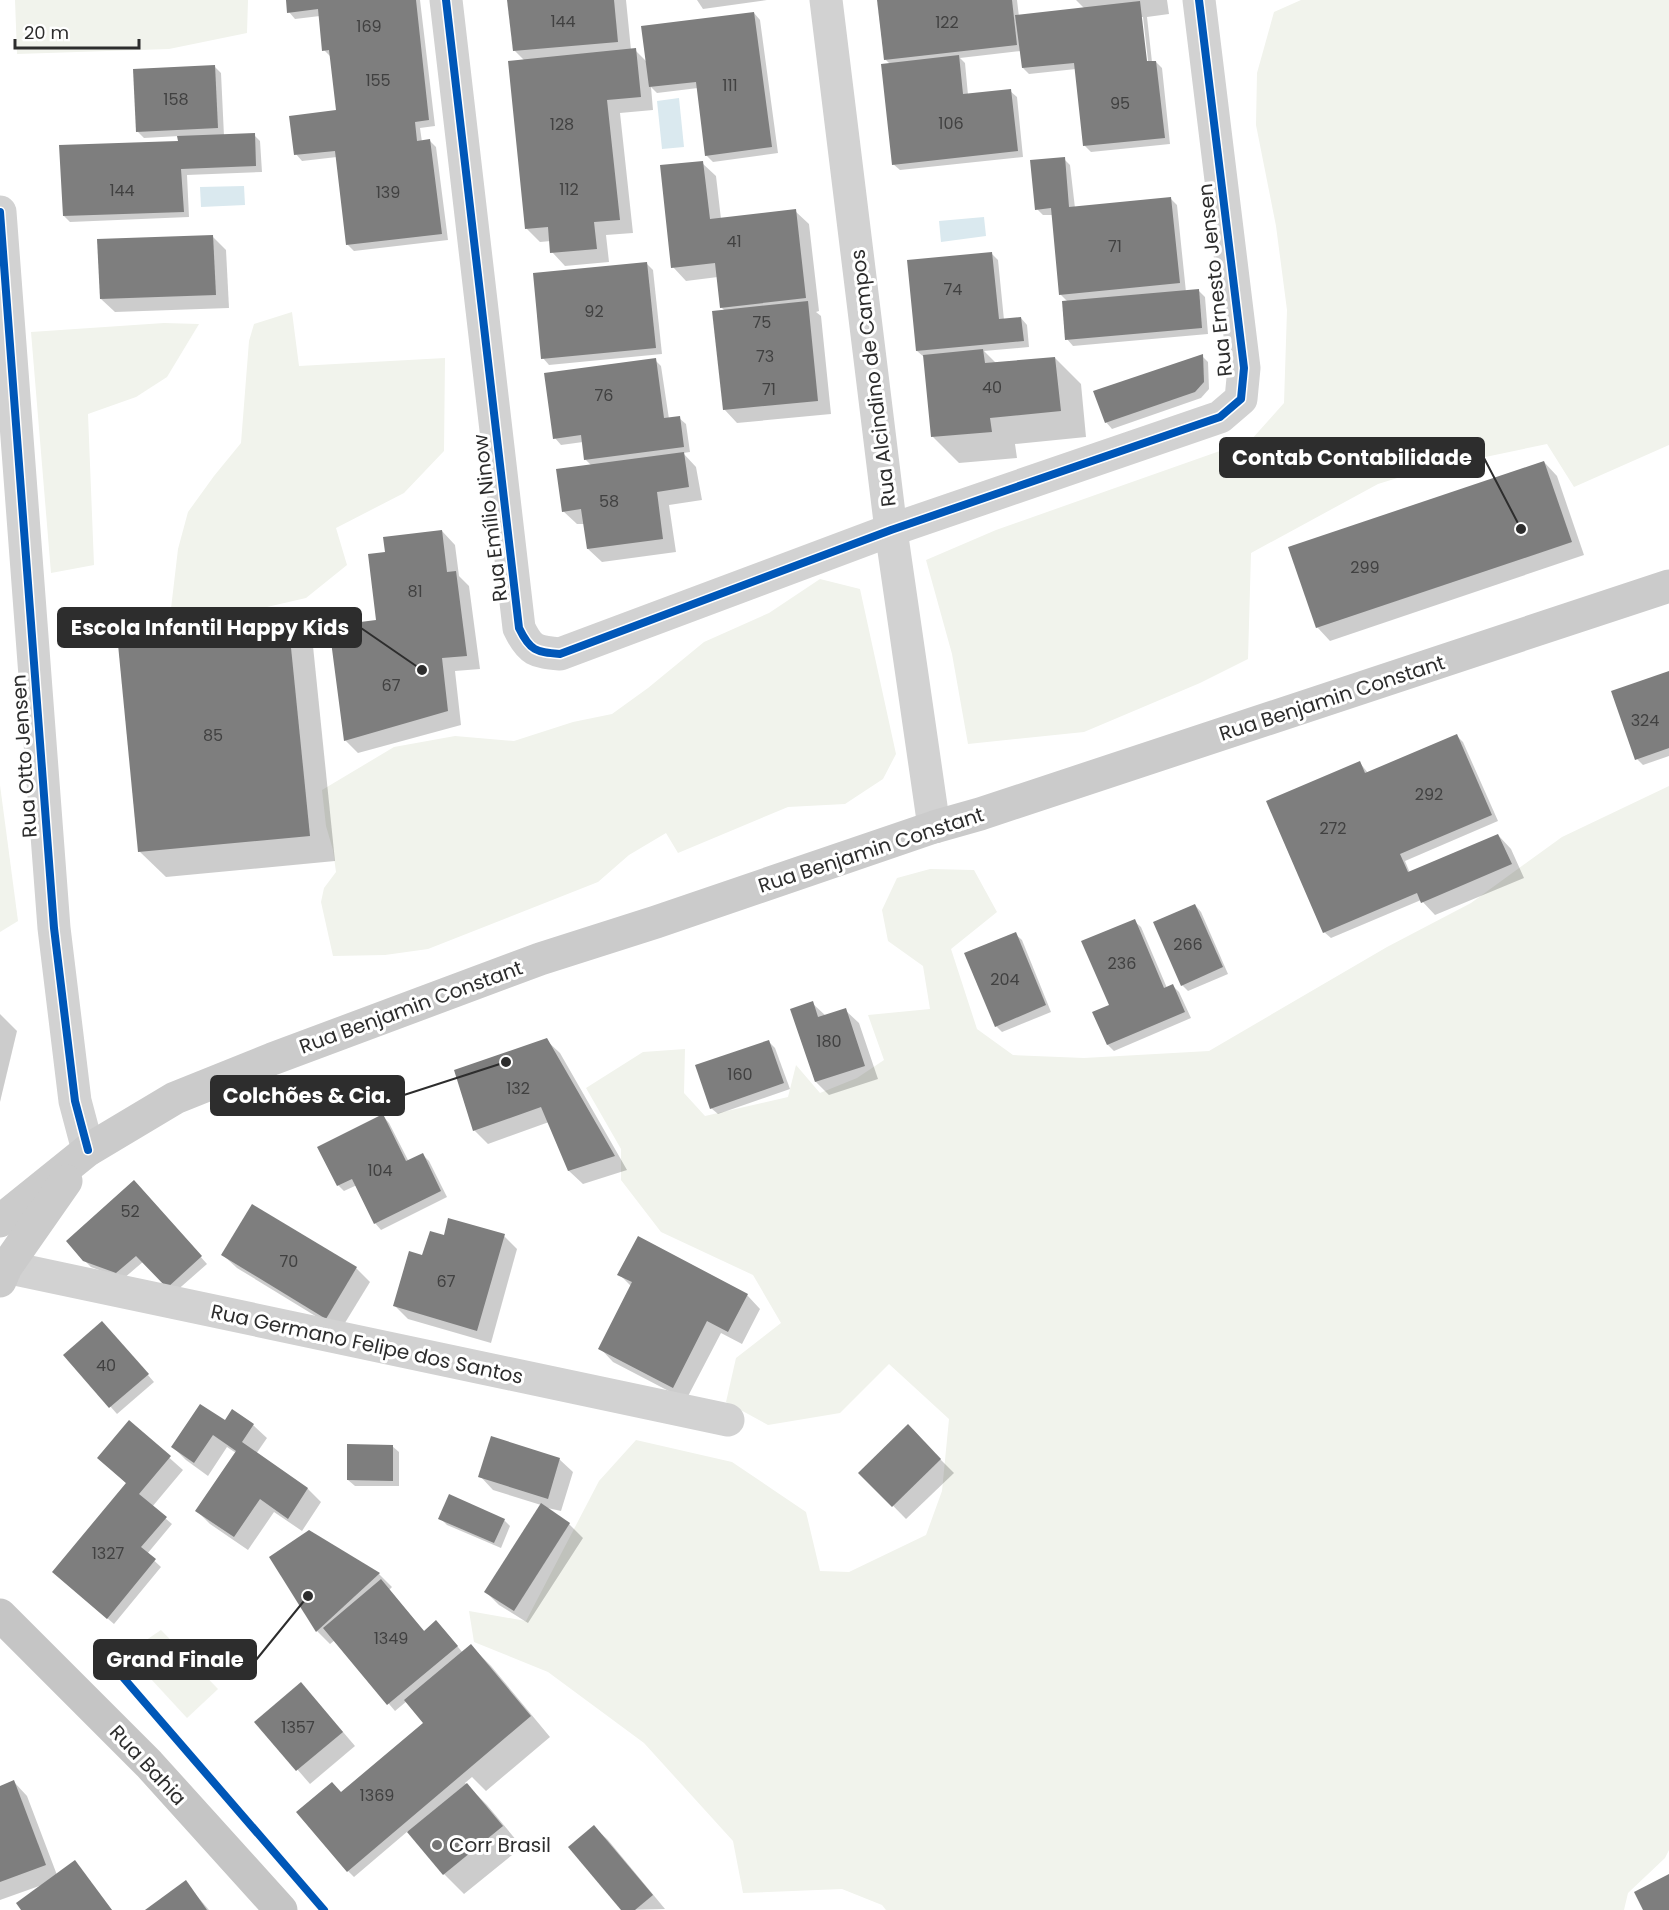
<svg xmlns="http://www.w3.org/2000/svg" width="1669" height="1910" font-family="Poppins,sans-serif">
	<rect width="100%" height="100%" fill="#fff"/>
	<g fill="#f1f3ec">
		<polygon points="15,0 248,0 247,33 169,49 17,54"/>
		<polygon points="1301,0 1669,0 1669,445 1574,487 1547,444 1423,470 1378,484 1251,553 1248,659 1200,683 1084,732 968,744 952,654 926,560 996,530 1251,440 1284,403 1287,310 1276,226 1256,125 1257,73 1274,12"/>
		<polygon points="292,312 299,366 445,358 444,451 404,493 336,528 347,565 306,598 254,610 170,617 178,549 188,512 214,476 241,443 249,341 254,324"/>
		<polygon points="164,323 199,324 167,377 136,397 88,414 94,565 51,573 31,332"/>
		<polygon points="820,579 860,589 896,754 883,779 845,804 788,807 678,853 666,833 629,855 598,882 428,949 385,955 333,956 321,902 324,888 336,872 333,850 326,826 322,790 394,747 455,736 514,741 573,722 612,714 648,688 704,642 769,613"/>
		<polygon points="0,785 18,921 0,932"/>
		<polygon points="1669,786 1669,1850 1665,1858 1628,1893 1624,1910 886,1910 882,1905 842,1889 743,1893 733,1841 644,1743 548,1672 474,1642 469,1611 526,1621 599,1481 636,1440 732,1462 806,1512 820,1571 849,1572 926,1535 942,1491 949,1419 889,1364 840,1413 768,1425 726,1402 736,1358 781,1323 753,1275 661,1232 621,1180 621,1149 586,1088 643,1052 685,1049 684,1093 705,1116 788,1097 796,1065 820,1093 857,1078 884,1060 868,1015 930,1009 923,966 888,941 882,910 897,878 930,869 974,870 997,912 951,949 977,1029 1013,1055 1084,1058 1209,1051 1387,947 1471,903 1562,837"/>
		<polygon points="161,1630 218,1689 187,1718 127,1653"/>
	</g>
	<g fill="#dae9ef">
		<polygon points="679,98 684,147 662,149 657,101"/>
		<polygon points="244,186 245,205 201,207 200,187"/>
		<polygon points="984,217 986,236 941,242 939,221"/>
	</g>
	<g fill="#0003" fill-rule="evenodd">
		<polygon points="287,0 420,0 435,126 420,128 422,142 430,141 436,147 448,240 354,251 347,244 337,157 302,161 296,154 337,112 331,57 324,50 320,16 295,19 289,12"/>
		<polygon points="509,0 626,0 631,50 635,50 647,62 754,13 760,20 778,153 713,162 706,155 698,88 657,93 651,87 653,110 620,113 633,233 606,235 609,262 565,266 552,252 551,241 540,242 527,229 525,61 514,50"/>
		<polygon points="697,0 767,0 703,9"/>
		<path d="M878,0H1017L1019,17L1085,9L1076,0H1167L1169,14L1147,17L1152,62H1156L1162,68L1170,144L1091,152L1085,146L1076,69L1029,74L1023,68L1021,51L960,58L965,63L968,95L1010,91L1017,97L1023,157L900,170L893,164L890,64L885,59ZM1140,17H1143L1149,69H1146Z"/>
		<polygon points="215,67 221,73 224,136 254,135 260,141 262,172 187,175 189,217 70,222 64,216 179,143 179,136 144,138 138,132"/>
		<polygon points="1064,159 1070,165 1075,208 1171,199 1177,205 1186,292 1198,290 1205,297 1208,334 1073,346 1067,339 1068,302 1060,294 1053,215 1043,215 1037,209"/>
		<polygon points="702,163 716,176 721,219 795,211 809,224 819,311 816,312 821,316 831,414 737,423 724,409 725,311 721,307 718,277 686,281 673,267"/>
		<polygon points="212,236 226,250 229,308 115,312 101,299"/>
		<polygon points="991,253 998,260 1004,320 1021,318 1027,325 1029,347 984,351 996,363 1055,358 1081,384 1086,437 1015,444 1017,458 959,463 933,437 924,357 917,351"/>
		<polygon points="647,264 653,270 662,354 549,365 543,358"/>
		<polygon points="1202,356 1208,362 1209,389 1201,398 1112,429 1106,422"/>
		<polygon points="655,360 661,366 669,419 679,418 686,424 690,452 683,453 696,467 702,500 669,505 676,552 602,562 588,549 584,524 577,524 563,511 592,466 585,459 583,442 561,445 555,438"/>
		<polygon points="1544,462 1557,476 1584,555 1330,641 1317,627"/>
		<polygon points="442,531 455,545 459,576 469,586 480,669 455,671 461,725 358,753 345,740 378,621 386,553"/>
		<polygon points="287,619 313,646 335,861 166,877 139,851"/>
		<polygon points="1669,672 1669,756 1643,765 1637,759"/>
		<polygon points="1457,736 1463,742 1498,821 1405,861 1410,873 1498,835 1511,849 1524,878 1435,915 1421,900 1331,938 1324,932 1360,763 1368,773"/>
		<polygon points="1195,905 1201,912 1228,974 1188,991 1182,985"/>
		<polygon points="1134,921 1141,927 1167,988 1173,986 1179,992 1191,1018 1114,1051 1108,1045 1111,1006"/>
		<polygon points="1015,934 1022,940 1051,1012 1002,1032 996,1026"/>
		<polygon points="812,1003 826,1016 845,1010 859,1023 878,1079 829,1095 816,1082"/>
		<polygon points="0,1014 17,1031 0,1102"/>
		<polygon points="546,1040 560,1053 627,1170 583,1184 569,1171 549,1122 488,1144 474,1130"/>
		<polygon points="769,1042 775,1048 790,1089 718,1114 711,1108"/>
		<polygon points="383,1116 389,1123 409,1162 423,1155 429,1161 447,1197 381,1230 375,1223 357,1185 344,1191 338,1185"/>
		<polygon points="140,1189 207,1264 174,1293 144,1261 123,1279 91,1267 84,1260"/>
		<polygon points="252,1206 356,1268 370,1282 340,1331 237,1268 223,1255"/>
		<polygon points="504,1236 517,1249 491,1343 408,1319 395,1306 423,1257 445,1237"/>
		<polygon points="619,1274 747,1295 760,1309 742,1344 721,1333 686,1400 613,1362 600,1348 632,1287"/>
		<polygon points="108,1329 154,1382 117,1414 65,1355"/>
		<polygon points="233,1411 253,1425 267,1438 256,1454 308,1489 321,1502 302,1531 274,1512 248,1550 210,1524 197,1511 236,1453 227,1447 208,1476 186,1460 173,1447 225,1422"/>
		<polygon points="129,1422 183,1470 152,1507 172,1524 147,1554 161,1567 114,1624 60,1578 127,1484 99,1458"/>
		<polygon points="908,1427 954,1473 906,1519 861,1473"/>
		<polygon points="392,1446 399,1452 399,1486 355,1486 348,1480"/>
		<polygon points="559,1459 573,1472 561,1511 543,1507 569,1524 583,1538 528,1623 499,1605 486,1592 541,1505 493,1490 480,1476"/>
		<polygon points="440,1518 504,1520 510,1526 501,1548 447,1525"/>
		<polygon points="271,1557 379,1574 392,1587 389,1590 425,1632 443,1629 463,1653 471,1646 491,1666 550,1737 486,1791 472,1777 465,1783 487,1805 522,1847 464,1894 444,1874 408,1831 354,1877 348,1871 341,1794 429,1728 407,1701 395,1711 335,1640 330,1644 317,1631"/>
		<polygon points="314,1698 355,1746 310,1784 256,1722"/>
		<polygon points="14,1782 27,1796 57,1875 75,1862 112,1910 23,1910 42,1885 0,1900 0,1787"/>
		<polygon points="594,1827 608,1840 665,1909 623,1910"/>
		<polygon points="185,1882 209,1910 148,1910"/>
	</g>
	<g fill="#7e7e7e">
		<polygon points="286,0 416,0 429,120 415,122 417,141 430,139 442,234 346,245 335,151 294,155 289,116 336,110 329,50 322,51 318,9 287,13"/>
		<polygon points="507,0 614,0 618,42 513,51"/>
		<polygon points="877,0 1012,0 1017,45 884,60"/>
		<polygon points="1140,1 1147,61 1156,61 1165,138 1083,146 1074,63 1022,68 1015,15"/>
		<polygon points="754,12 772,147 705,156 696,82 649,87 641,26"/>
		<polygon points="636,48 641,97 607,100 620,220 594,222 597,249 550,253 548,227 525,229 508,61"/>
		<polygon points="959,55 963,94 1011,89 1018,151 892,165 881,64"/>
		<polygon points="215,65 218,128 136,132 133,69"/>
		<polygon points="255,133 256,166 181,169 184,212 63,216 59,145 178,141 177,136"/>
		<polygon points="1065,157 1069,207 1171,197 1180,283 1059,295 1051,208 1035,210 1030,160"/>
		<polygon points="703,161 710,219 796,209 806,298 720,308 715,263 671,268 660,165"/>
		<polygon points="213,235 216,295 100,299 97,239"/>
		<polygon points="992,252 999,319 1021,317 1024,341 916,351 907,260"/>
		<polygon points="647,262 656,348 541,359 533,273"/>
		<polygon points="1199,289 1202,328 1065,340 1062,301"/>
		<polygon points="808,301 818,401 723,410 712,311"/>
		<polygon points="983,349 985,363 1055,357 1061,411 990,418 992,432 931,437 923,355"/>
		<polygon points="1203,354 1204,382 1195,392 1105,423 1093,391"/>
		<polygon points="656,358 664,418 680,416 684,447 584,460 581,435 553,439 544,373"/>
		<polygon points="684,452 689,487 657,492 663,539 587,549 581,509 562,512 556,469"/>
		<polygon points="1544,461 1572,542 1316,628 1288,547"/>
		<polygon points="442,530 447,572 456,571 467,656 442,658 448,711 344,741 329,626 376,620 368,554 385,552 383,537"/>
		<polygon points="288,618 310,836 138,852 117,634"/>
		<polygon points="1669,671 1669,748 1635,760 1611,691"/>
		<polygon points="1457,734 1492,815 1400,854 1408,872 1498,834 1512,864 1421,903 1417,893 1323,933 1266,801 1360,761 1365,773"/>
		<polygon points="1195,904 1223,967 1181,986 1153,922"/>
		<polygon points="1135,919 1164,988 1173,984 1185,1012 1107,1045 1092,1012 1109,1005 1081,941"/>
		<polygon points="1016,932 1046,1005 995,1027 964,953"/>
		<polygon points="813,1001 818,1017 846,1008 865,1066 815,1082 790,1009"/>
		<polygon points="547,1038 615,1156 568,1171 541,1107 473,1131 454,1070"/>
		<polygon points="769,1040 784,1083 710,1109 695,1065"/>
		<polygon points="383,1114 406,1161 423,1153 441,1191 374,1224 352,1179 337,1186 317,1147"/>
		<polygon points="134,1180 202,1256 167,1288 136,1256 116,1273 83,1261 66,1241"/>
		<polygon points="252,1204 357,1267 326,1319 221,1255"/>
		<polygon points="448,1218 505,1234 477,1331 393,1306 409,1251 422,1255 430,1231 444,1235"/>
		<polygon points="638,1236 748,1294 728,1332 707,1321 673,1388 598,1349 632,1282 617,1275"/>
		<polygon points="102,1321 149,1374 109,1408 63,1355"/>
		<polygon points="200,1404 225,1420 232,1409 254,1424 242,1442 308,1488 288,1519 260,1499 234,1537 195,1511 236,1451 213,1435 194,1463 171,1447"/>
		<polygon points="129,1420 171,1456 139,1494 167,1517 141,1547 156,1559 107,1619 52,1572 126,1483 97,1458"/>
		<polygon points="908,1424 941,1459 892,1507 858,1473"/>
		<polygon points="491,1436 560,1458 548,1499 478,1477"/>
		<polygon points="347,1444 393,1445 393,1481 347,1480"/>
		<polygon points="449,1494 505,1519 494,1543 438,1519"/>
		<polygon points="541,1503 570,1523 514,1611 484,1592"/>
		<polygon points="309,1530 380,1573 316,1632 269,1557"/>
		<polygon points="381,1579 424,1631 436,1620 458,1646 387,1705 323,1628"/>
		<polygon points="471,1644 531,1716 347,1872 296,1812 332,1782 341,1792 423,1723 404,1700"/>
		<polygon points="301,1682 343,1732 296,1771 254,1722"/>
		<polygon points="14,1780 46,1865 0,1882 0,1786"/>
		<polygon points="467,1783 503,1826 443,1875 407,1832"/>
		<polygon points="594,1825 653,1895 635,1910 621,1910 568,1847"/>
		<polygon points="75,1860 112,1910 21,1910 16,1903"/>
		<polygon points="1669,1874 1669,1910 1643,1910 1634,1892"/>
		<polygon points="186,1880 207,1910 145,1910"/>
	</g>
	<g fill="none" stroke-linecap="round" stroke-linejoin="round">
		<g stroke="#d2d2d2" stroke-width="33">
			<path d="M446,0L519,628C530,651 536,652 560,654L891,530L1220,417L1241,399L1244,368L1199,0"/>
			<polyline points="826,0 891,530 934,827"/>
			<polyline points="0,212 54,928 75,1101 88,1150"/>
			<polyline points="6,1267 728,1420"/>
		</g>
		<g stroke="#cbcbcb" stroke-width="33">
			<polyline points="0,1221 88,1150 175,1098 272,1059 540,959 656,922 934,827 980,814 1669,586"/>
			<polyline points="0,1281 6,1267 66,1181"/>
		</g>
		<polyline stroke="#c5c5c5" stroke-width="33" points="0,1615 149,1764 281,1910"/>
		<g stroke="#fff" stroke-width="11">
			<g id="cycleway">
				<path d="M446,0L519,628C530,651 536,652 560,654L891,530L1220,417L1241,399L1244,368L1199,0"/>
				<polyline points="0,212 54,928 75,1101 88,1150"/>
				<polyline points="108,1660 324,1910"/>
			</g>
		</g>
		<use href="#cycleway" stroke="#0057b8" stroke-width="8"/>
	</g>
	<circle fill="#767676" stroke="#fff" stroke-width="2" cx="437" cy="1845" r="6"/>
	<g text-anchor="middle" stroke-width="6" stroke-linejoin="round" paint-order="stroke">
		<g font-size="16" fill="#414141">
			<text x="563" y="27">144</text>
			<text x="947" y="28">122</text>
			<text x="369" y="32">169</text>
			<text x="378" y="86">155</text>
			<text x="730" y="91">111</text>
			<text x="176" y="105">158</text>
			<text x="1120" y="109">95</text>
			<text x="951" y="129">106</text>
			<text x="562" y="130">128</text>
			<text x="569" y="195">112</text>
			<text x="122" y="196">144</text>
			<text x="388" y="198">139</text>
			<text x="734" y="247">41</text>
			<text x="1115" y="252">71</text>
			<text x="953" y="295">74</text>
			<text x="594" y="317">92</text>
			<text x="762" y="328">75</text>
			<text x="765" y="362">73</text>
			<text x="992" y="393">40</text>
			<text x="769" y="395">71</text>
			<text x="604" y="401">76</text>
			<text x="609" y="507">58</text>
			<text x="1365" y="573">299</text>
			<text x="415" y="597">81</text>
			<text x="391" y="691">67</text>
			<text x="1645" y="726">324</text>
			<text x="213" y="741">85</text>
			<text x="1429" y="800">292</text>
			<text x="1333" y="834">272</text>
			<text x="1188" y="950">266</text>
			<text x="1122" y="969">236</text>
			<text x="1005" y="985">204</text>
			<text x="829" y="1047">180</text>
			<text x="740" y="1080">160</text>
			<text x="518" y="1094">132</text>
			<text x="380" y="1176">104</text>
			<text x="130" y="1217">52</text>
			<text x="289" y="1267">70</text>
			<text x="446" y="1287">67</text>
			<text x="106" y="1371">40</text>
			<text x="108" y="1559">1327</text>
			<text x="391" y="1644">1349</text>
			<text x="298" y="1733">1357</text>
			<text x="377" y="1801">1369</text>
		</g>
		<g font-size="20" fill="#2d2d2d" stroke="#fff">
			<text transform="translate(1215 280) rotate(-96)" y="7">Rua Ernesto Jensen</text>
			<text transform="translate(873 378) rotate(-97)" y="7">Rua Alcindino de Campos</text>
			<text transform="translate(490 518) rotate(-97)" y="7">Rua Emílio Ninow</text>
			<text transform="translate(1332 698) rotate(-18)" y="7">Rua Benjamin Constant</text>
			<text transform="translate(24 756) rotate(-94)" y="7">Rua Otto Jensen</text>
			<text transform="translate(871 850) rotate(-18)" y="7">Rua Benjamin Constant</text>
			<text transform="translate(411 1007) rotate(-20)" y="7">Rua Benjamin Constant</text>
			<text transform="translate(367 1344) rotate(12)" y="7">Rua Germano Felipe dos Santos</text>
			<text transform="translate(148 1765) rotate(47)" y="7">Rua Bahia</text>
		</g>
		<g font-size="20" fill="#2d2d2d" stroke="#fff" text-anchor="start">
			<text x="449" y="1852">Corr Brasil</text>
		</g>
	</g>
	<path fill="none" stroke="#2d2d2d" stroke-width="2" d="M1521 529L1484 458M422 670L361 628M506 1062L404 1095M308 1596L256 1660"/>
	<g fill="#2d2d2d" stroke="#fff" stroke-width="2">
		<circle cx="1521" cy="529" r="6"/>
		<circle cx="422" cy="670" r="6"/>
		<circle cx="506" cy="1062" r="6"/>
		<circle cx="308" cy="1596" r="6"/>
	</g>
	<g fill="#2d2d2d" stroke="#2d2d2d" stroke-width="2">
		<rect x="1220" y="438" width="264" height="39" rx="6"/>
		<rect x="58" y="608" width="303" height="39" rx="6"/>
		<rect x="211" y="1076" width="193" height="39" rx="6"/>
		<rect x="94" y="1640" width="162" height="39" rx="6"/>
	</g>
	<g font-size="21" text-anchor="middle" font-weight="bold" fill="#fff">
		<text x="1352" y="465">Contab Contabilidade</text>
		<text x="210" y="635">Escola Infantil Happy Kids</text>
		<text x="307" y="1103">Colchões &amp; Cia.</text>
		<text x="175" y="1667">Grand Finale</text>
	</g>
	<path d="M15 39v9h124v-9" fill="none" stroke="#2d2d2d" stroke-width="3"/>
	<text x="24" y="39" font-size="18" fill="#2d2d2d" stroke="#ffffff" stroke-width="4.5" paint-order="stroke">20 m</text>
</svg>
